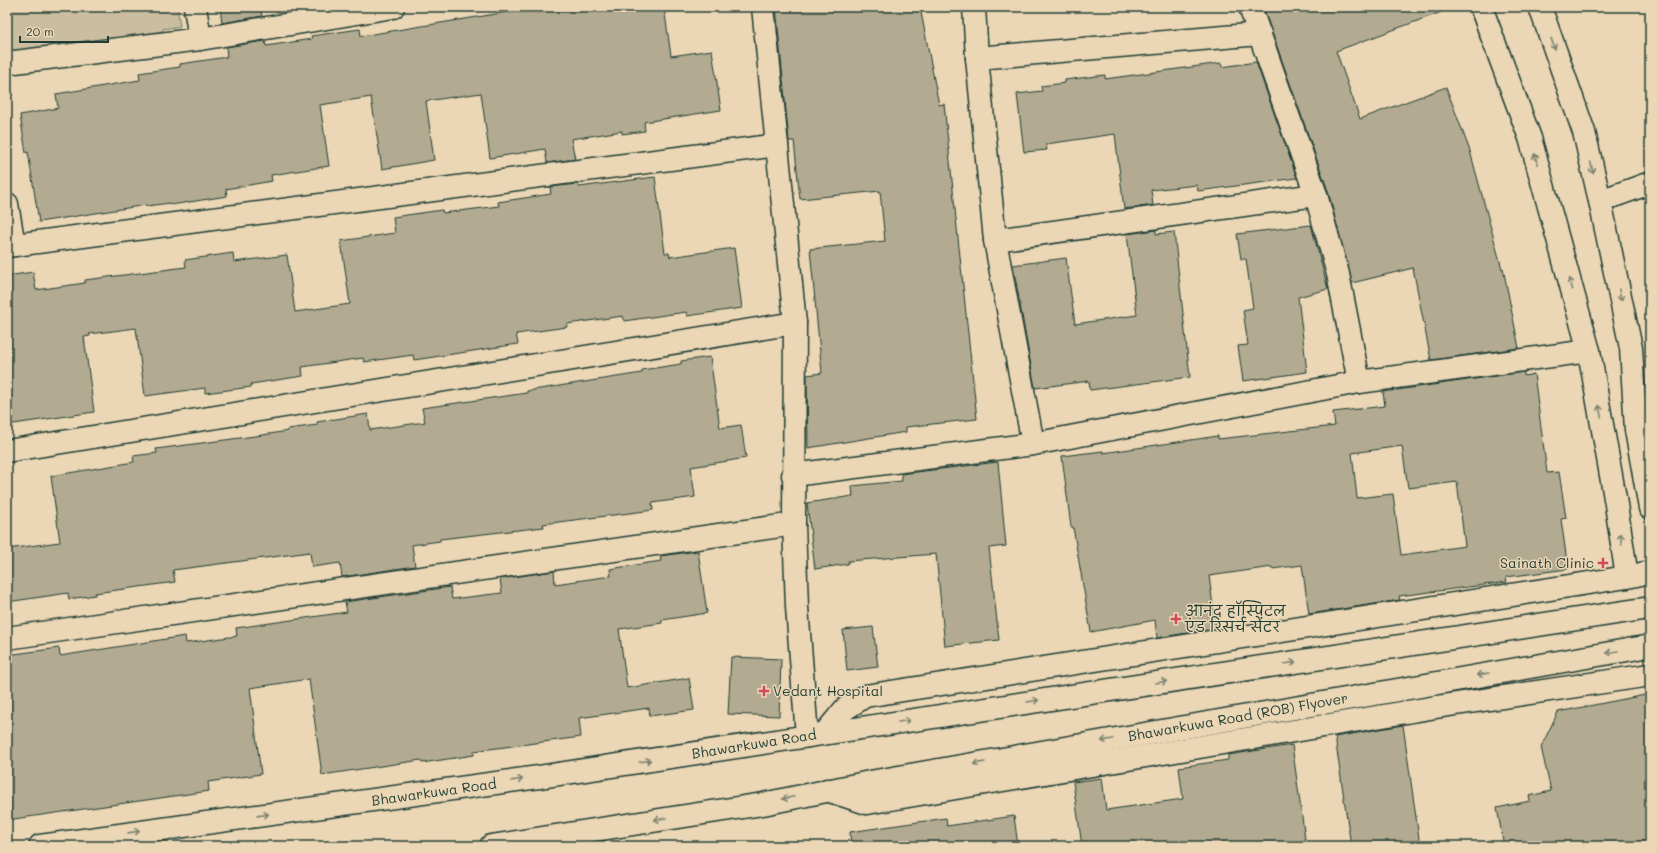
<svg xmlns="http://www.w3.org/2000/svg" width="1657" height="853" font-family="Mali,'Playpen Sans Deva',sans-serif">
	<rect width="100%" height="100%" fill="#ebd6b5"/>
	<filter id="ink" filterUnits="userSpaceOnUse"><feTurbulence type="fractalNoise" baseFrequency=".025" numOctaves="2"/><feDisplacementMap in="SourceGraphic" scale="8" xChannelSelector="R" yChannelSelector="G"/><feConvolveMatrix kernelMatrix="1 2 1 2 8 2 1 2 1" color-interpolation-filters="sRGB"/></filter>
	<g filter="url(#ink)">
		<polygon fill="#cabda0" stroke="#747d6a" points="7,7 177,7 180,26 163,29 163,31 7,57"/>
		<g fill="#b2ab91" stroke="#1f3d34" fill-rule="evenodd">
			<polygon points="220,7 260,7 262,16 222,23"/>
			<polygon points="519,7 664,7 671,56 712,50 721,110 644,122 645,131 622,134 622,131 571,139 575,159 547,163 545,149 490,158 481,93 426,101 434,160 382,169 371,97 320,105 329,166 271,175 272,181 226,189 227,196 171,205 170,203 147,206 146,205 39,222 28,152 26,153 20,115 58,108 56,94 140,80 139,73 180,67 180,64 227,57 226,47 265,41 266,46 312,39 311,36 360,29 361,36 520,10"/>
			<polygon points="776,7 920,7 939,105 944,104 977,419 906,427 906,432 808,448 807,375 822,373 810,249 885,241 880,191 800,199 794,141 789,141"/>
			<polygon points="1263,7 1447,7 1447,10 1336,51 1360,119 1446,87 1470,151 1502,269 1503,268 1519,348 1431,360 1413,268 1352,283 1328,191"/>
			<polygon points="1256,62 1297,178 1198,191 1197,185 1151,190 1153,205 1124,209 1115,134 1046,144 1047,150 1024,152 1017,94 1042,91 1041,86 1065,83 1065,80 1105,75 1105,79 1221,63 1222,67"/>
			<polygon points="655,177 665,253 669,253 670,257 734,248 742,308 687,316 686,312 624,321 623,316 567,324 567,327 516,334 518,344 414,360 413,355 364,362 363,358 302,367 303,376 251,384 251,387 205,393 205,388 145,396 136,328 89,334 90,336 84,337 94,412 7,425 7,276 33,272 36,290 85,283 85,280 186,267 185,260 233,253 234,262 287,255 295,312 350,304 341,241 395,233 393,217 442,210 443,213 499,206 498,202 551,194 550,187 578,184 579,187"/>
			<polygon points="1311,225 1328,289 1298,297 1307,372 1243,381 1238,346 1248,345 1243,310 1253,308 1246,259 1241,259 1237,234"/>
			<polygon points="1156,230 1156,234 1174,232 1190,377 1090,390 1089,381 1035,388 1013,265 1066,258 1075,324 1137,315 1127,234"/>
			<polygon points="710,357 720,428 741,425 746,458 691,467 695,497 652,503 653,510 543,524 544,527 440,539 440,541 412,545 415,566 342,577 340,563 312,567 310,552 173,570 175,582 95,593 95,595 69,599 68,593 7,602 7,549 60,542 51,476 134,462 133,456 157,453 156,449 263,435 288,431 288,429 317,425 317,422 368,414 370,430 425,422 422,408 527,393 527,391 642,373 642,370 681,364 681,361"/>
			<path d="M1524,372V376L1534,374L1547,473L1559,472L1566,518L1561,519L1568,569L1506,577L1507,582L1399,596L1400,600L1309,614L1302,565L1272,569V567L1209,576L1216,628L1157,638L1155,620L1091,632L1073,527H1071L1062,456L1103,451V453L1218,436V439L1335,426L1333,412L1385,406L1383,392ZM1402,446L1408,488L1457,482L1465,546L1401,555L1393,494L1357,498L1352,453Z"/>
			<polygon points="998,462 1006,546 989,548 999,640 945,646 936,554 848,561 848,564 815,569 807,503 853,496 852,486 902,481 901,474"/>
			<polygon points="698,551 707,613 662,620 662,623 619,629 627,688 689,678 694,710 650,716 649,708 579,718 581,737 474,751 474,755 422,763 421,760 322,775 309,679 250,688 261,774 208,782 209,791 7,820 7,655 59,648 60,656 185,636 186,643 237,636 236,628 347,612 345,602 450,587 452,599 502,593 500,579 554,571 555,584 611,576 610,569 661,561 660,556"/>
			<polygon points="873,627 878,667 847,671 843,630"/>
			<polygon points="731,657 781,659 779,716 728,714"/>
			<polygon points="1650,694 1650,839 1623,846 1504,846 1497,808 1530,801 1529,796 1551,791 1541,747 1558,712"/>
			<polygon points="1403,725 1420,846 1351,846 1335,737"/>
			<polygon points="1292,745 1306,846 1082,846 1073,782 1102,778 1106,810 1183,799 1179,767 1228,760 1228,755"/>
			<polygon points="1014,816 1018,846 851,846 850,832 946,818 947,826"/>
		</g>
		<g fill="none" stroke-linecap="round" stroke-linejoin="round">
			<g stroke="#1f3d34" stroke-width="25">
				<g id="street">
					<polyline points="195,7 200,39"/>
					<polyline points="763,7 795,323 794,524 797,607 807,736"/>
					<polyline points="974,7 977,58 995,240 1033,444"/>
					<polyline points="1250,7 1316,195 1338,274 1359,382"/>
					<polyline points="1481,7 1530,138 1589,351 1615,498 1627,577"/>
					<polyline points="1540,7 1584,132 1600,201 1631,348 1636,430 1650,508"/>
					<polyline points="977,58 1260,34"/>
					<polyline points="7,63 200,39 393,7"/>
					<polyline points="1600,201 1650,183"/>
					<polyline points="7,204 14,245"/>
					<polyline points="995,240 1316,195"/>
					<polyline points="7,246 777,145"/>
					<polyline points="7,451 795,323"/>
					<polyline points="793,475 1033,444 1359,382 1589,351"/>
					<polyline points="7,638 794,524"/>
					<polyline points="826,732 845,709 865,696 1627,577 1650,572"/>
					<polyline points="827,790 867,803 1436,707 1650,675"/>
				</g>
			</g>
			<g stroke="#1f3d34" stroke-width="25">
				<g id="secondary">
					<polyline points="40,846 539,777 1650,608"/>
					<polyline points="491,846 763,804 870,782 1650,646"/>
				</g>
			</g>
			<use href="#street" stroke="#ebd6b5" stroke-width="22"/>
			<use href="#secondary" stroke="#ebd6b5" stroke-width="22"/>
		</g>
		<defs><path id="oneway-shaft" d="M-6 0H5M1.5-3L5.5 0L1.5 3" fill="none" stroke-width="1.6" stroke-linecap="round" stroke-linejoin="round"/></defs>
		<g stroke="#7b826e">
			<use href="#oneway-shaft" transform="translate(1553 44) rotate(71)"/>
			<use href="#oneway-shaft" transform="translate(1536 159) rotate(-106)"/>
			<use href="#oneway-shaft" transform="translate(1592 168) rotate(77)"/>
			<use href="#oneway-shaft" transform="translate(1571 284) rotate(-105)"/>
			<use href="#oneway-shaft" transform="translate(1620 295) rotate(78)"/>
			<use href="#oneway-shaft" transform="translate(1600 411) rotate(-101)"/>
			<use href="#oneway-shaft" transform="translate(1621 539) rotate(-98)"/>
			<use href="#oneway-shaft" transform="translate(1612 652) rotate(171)"/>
			<use href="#oneway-shaft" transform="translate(1290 663) rotate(-9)"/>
			<use href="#oneway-shaft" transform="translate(1483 674) rotate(170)"/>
			<use href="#oneway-shaft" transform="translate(1161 682) rotate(-9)"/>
			<use href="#oneway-shaft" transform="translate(1033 701) rotate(-9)"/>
			<use href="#oneway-shaft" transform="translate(904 721) rotate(-9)"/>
			<use href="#oneway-shaft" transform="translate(1107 740) rotate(170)"/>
			<use href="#oneway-shaft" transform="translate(645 761) rotate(-9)"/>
			<use href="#oneway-shaft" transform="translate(979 763) rotate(170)"/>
			<use href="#oneway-shaft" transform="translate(517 780) rotate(-8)"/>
			<use href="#oneway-shaft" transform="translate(788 798) rotate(168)"/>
			<use href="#oneway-shaft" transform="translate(263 815) rotate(-8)"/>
			<use href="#oneway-shaft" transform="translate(660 819) rotate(171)"/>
			<use href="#oneway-shaft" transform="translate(134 832) rotate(-8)"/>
		</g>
	</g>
	<g fill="#d1495b" stroke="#ebd6b5" stroke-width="1.5">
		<path d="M1601 557h4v4h4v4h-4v4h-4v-4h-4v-4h4z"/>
		<path d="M1174 613h4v4h4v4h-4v4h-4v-4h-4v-4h4z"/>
		<path d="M762 685h4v4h4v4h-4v4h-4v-4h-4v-4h4z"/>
	</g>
	<g text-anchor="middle" stroke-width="3" stroke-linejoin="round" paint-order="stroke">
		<g font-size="14" fill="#1f3d34" stroke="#ebd6b5" text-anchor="start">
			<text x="1594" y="568" text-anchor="end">Sainath Clinic</text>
			<text x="1185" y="616">आनंद हॉस्पिटल<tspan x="1185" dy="16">एंड रिसर्च सेंटर</tspan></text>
			<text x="773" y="696">Vedant Hospital</text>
		</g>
		<g font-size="14" fill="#1f3d34" stroke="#ebd6b5">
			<text transform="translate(1238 717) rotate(-10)" y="5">Bhawarkuwa Road (ROB) Flyover</text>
			<text transform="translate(754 744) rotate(-9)" y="5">Bhawarkuwa Road</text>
			<text transform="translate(434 792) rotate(-8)" y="5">Bhawarkuwa Road</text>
		</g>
	</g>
	<rect width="1657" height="853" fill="none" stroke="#ebd6b5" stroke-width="24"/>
	<rect x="12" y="12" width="1633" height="829" fill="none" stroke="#1f3d34" stroke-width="1.5" filter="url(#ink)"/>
	<path d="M20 36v6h88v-6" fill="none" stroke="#1f3d34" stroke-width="2"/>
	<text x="26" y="36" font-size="12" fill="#1f3d34" stroke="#ebd6b5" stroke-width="3" paint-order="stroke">20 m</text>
</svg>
